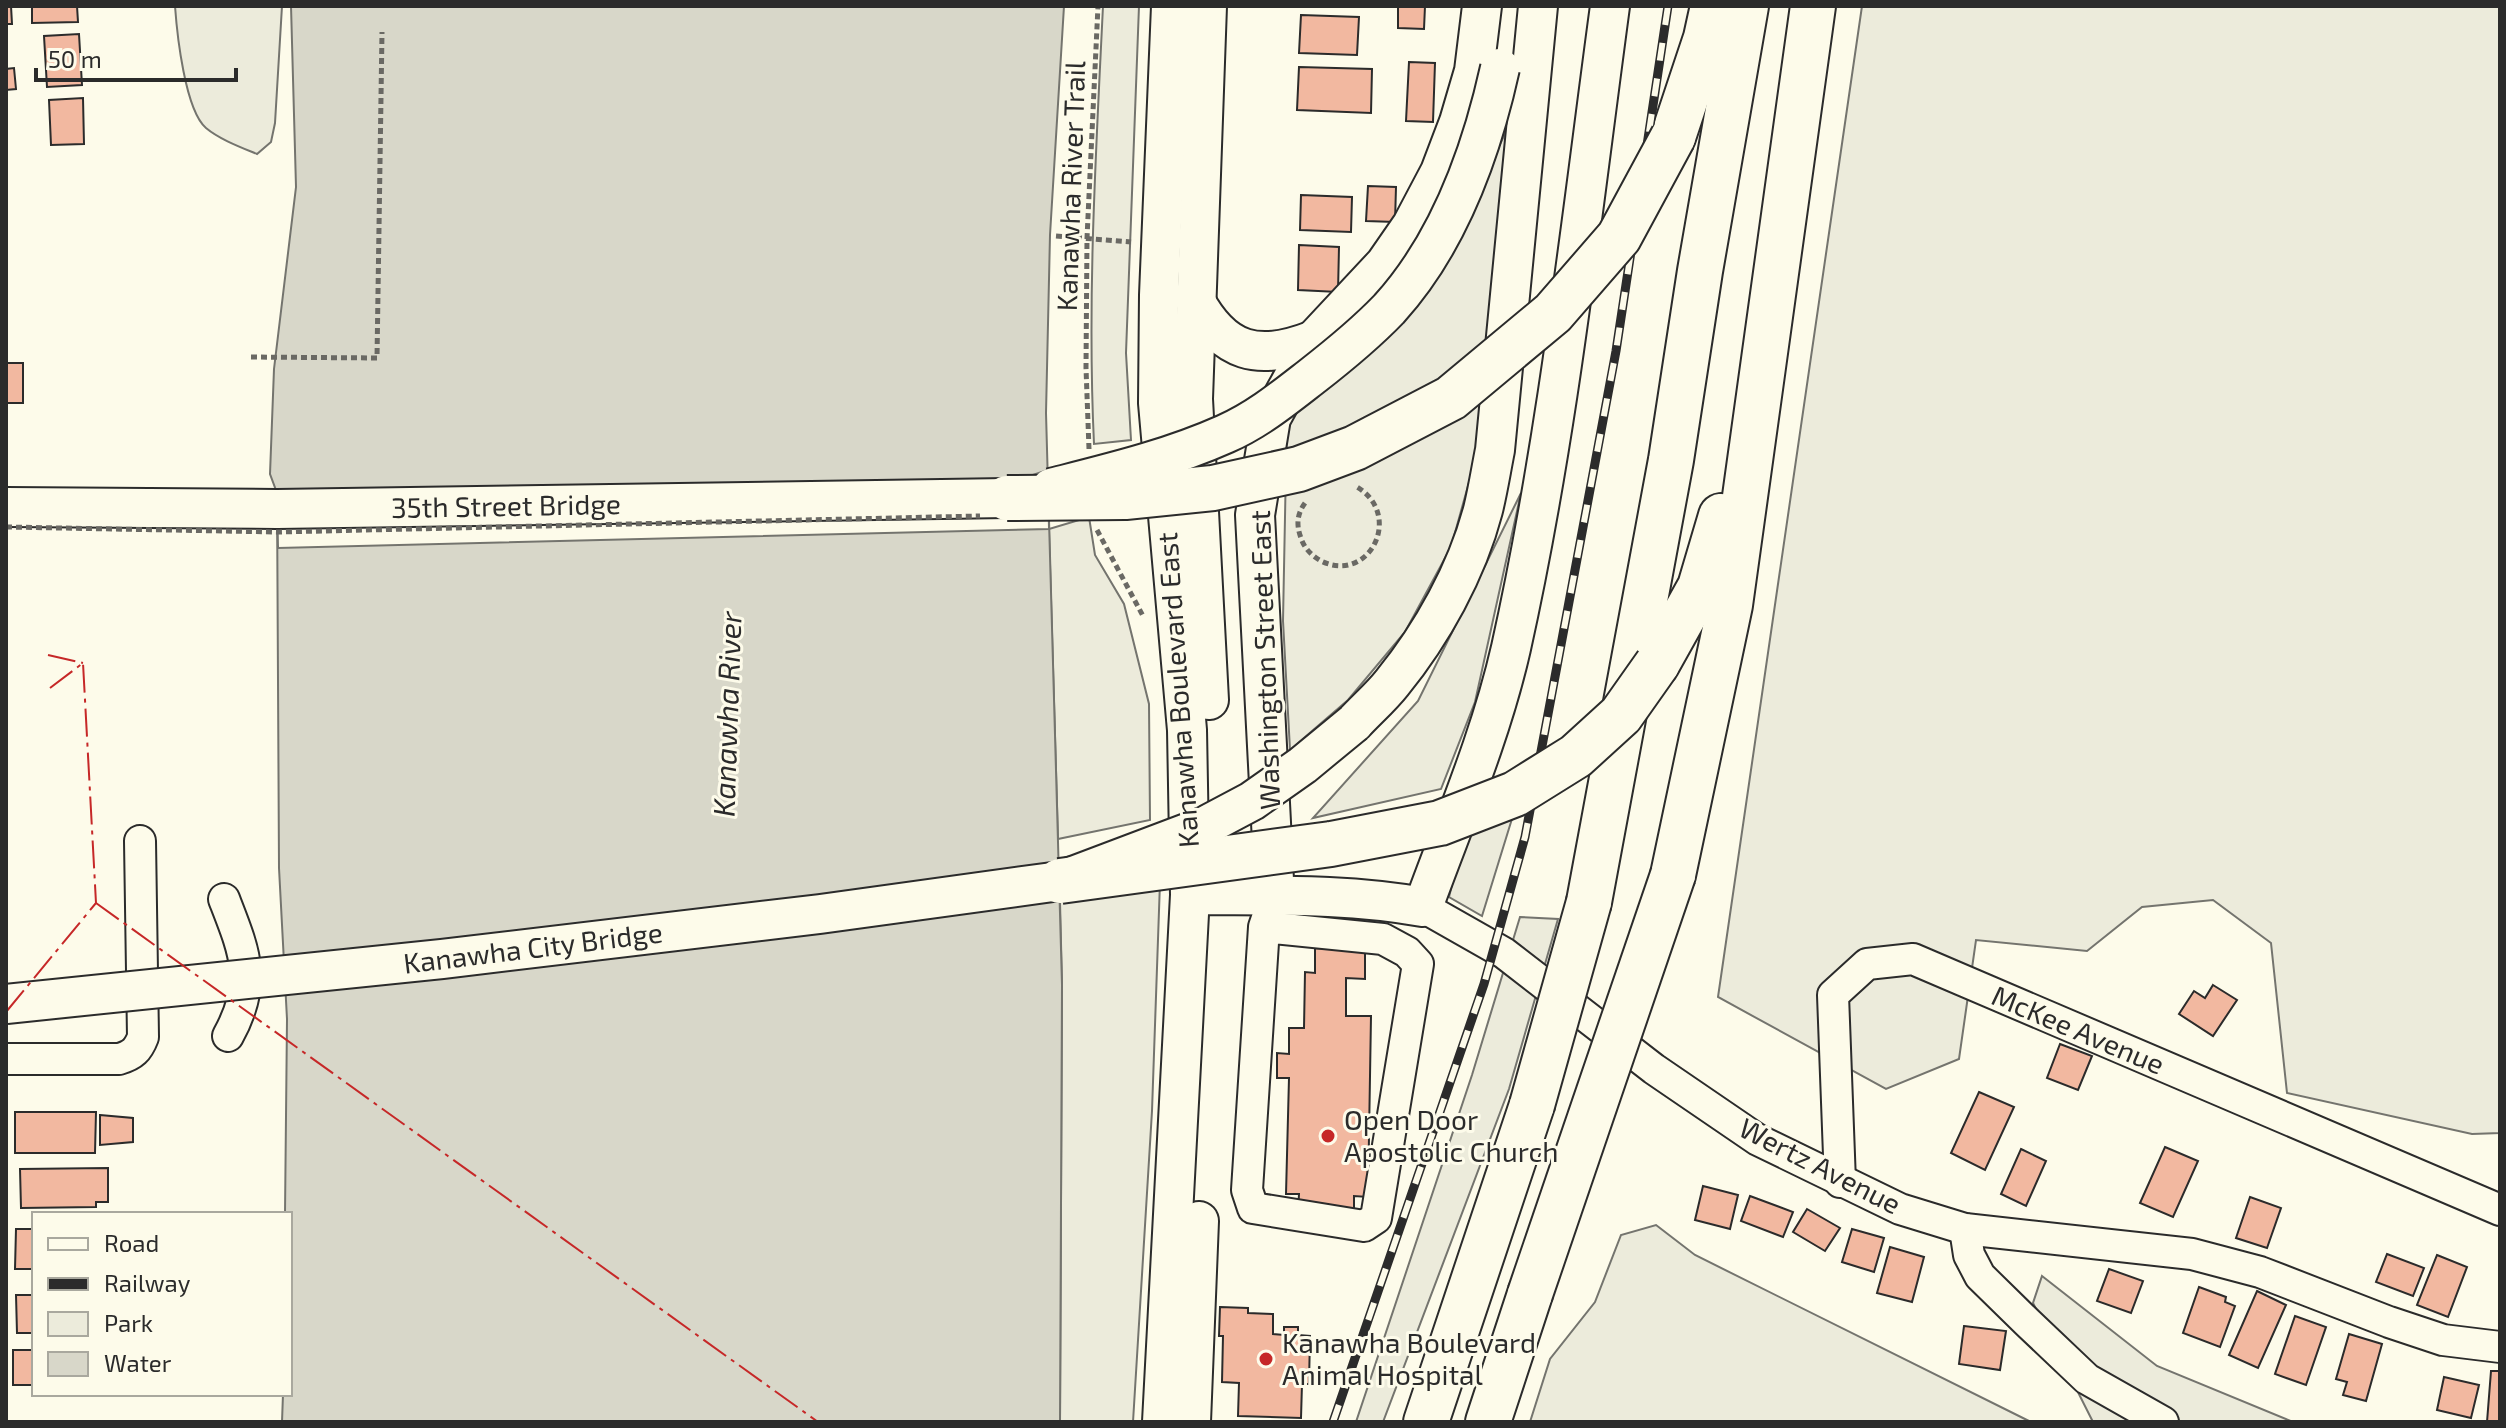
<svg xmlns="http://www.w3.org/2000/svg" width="2506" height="1428" font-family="'Exo 2',sans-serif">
	<rect width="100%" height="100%" fill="#fdfbea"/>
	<g fill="#ecebdb" stroke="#74746e" stroke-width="2">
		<path d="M175,6H282L275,123L271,142L257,154C240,147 219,139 206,128C185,110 177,34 175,6Z"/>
		<path d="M1103,6H1139L1126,353L1131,440L1094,444C1087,298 1096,152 1103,6Z"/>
		<polygon points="1862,6 2500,6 2500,1133 2472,1134 2287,1093 2271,943 2213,900 2142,907 2087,951 1976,940 1959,1059 1886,1089 1718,997"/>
		<polygon points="1518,106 1490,407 1451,547 1405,632 1348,700 1290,750 1283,621 1287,413 1443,266"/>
		<polygon points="1521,493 1475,702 1441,789 1313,818 1418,701"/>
		<polygon points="1089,517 1095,555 1124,604 1149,704 1150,820 1058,839 1049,529"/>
		<polygon points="1515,809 1482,916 1449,897 1467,823"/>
		<polygon points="1160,882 1152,1111 1133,1422 1060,1422 1062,985 1060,902"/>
		<polygon points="1520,917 1558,919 1509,1089 1383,1422 1356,1422 1472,1075"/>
		<polygon points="1656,1225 1695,1255 2031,1422 1530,1422 1550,1359 1595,1302 1621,1235"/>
		<polygon points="2042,1276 2157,1366 2293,1422 2093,1422 2033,1303"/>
	</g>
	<polygon fill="#d8d7c9" stroke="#74746e" stroke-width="2" points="291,6 1064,6 1050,235 1046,413 1062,985 1060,1422 282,1422 283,1394 290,1394 290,1214 285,1214 287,1019 279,868 277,493 270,474 274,369 296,187"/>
	<polygon fill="#fdfbea" stroke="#74746e" stroke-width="2" points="1048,470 1049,529 278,548 277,493 1003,485"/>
	<g fill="#f2b8a0" stroke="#2b2b2b" stroke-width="2">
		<polygon points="6,6 11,6 12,24 6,24"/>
		<polygon points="32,6 77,6 78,22 32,23"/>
		<polygon points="1398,6 1425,6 1424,29 1398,28"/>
		<polygon points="1301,15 1359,17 1357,55 1299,53"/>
		<polygon points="79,34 82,85 47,87 44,36"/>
		<polygon points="1409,62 1435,63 1433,122 1406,121"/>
		<polygon points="1299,67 1372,69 1371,113 1297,110"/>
		<polygon points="14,68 16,89 6,90 6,69"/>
		<polygon points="83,98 84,144 51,145 49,100"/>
		<polygon points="1368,186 1396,187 1395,222 1366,221"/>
		<polygon points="1301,195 1352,197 1351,232 1300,230"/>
		<polygon points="1299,245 1339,247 1338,292 1298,290"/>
		<rect x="6" y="363" width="17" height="40"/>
		<polygon points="1315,948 1365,949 1365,979 1346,978 1346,1016 1371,1016 1368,1197 1354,1196 1354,1212 1298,1211 1299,1194 1286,1194 1289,1078 1277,1078 1277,1053 1289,1054 1289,1028 1304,1028 1305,972 1315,973"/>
		<polygon points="2213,985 2237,1000 2213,1036 2179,1014 2194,991 2205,998"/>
		<polygon points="2060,1044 2092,1056 2078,1090 2047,1078"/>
		<polygon points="1979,1092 2014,1107 1985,1170 1951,1153"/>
		<polygon points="15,1112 96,1112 95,1153 15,1153"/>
		<polygon points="100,1115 133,1118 133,1142 100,1145"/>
		<polygon points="2165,1147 2198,1161 2173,1217 2140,1203"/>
		<polygon points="2021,1149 2046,1161 2026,1206 2001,1194"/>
		<polygon points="108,1168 108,1202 96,1202 96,1207 21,1208 20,1169"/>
		<polygon points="1703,1186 1738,1195 1730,1229 1695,1220"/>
		<polygon points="1750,1196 1793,1212 1783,1237 1741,1221"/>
		<polygon points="2250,1197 2281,1208 2267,1248 2236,1238"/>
		<polygon points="1807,1209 1840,1228 1825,1251 1793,1232"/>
		<polygon points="16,1229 34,1229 34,1269 15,1269"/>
		<polygon points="1852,1229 1884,1238 1874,1272 1842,1262"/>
		<polygon points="1890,1247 1924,1257 1912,1302 1877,1293"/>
		<polygon points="2387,1254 2424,1268 2413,1296 2376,1282"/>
		<polygon points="2437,1255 2467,1267 2448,1317 2417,1305"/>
		<polygon points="2109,1269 2143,1281 2131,1313 2097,1301"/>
		<polygon points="2199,1287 2226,1297 2225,1302 2235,1306 2220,1347 2183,1333"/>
		<polygon points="2257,1291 2286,1305 2258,1368 2229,1355"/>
		<polygon points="16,1295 34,1295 34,1333 17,1333"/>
		<polygon points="1220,1307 1248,1308 1248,1313 1273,1314 1273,1334 1284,1335 1284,1327 1298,1327 1298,1335 1310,1336 1309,1384 1302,1384 1301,1418 1238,1416 1239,1383 1222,1382 1223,1336 1219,1336"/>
		<polygon points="2295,1316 2326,1327 2306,1385 2275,1374"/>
		<polygon points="1964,1326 2006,1331 2000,1370 1959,1364"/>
		<polygon points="2349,1334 2382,1344 2366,1401 2343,1395 2347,1382 2336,1379"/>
		<rect x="13" y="1350" width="21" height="35"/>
		<polygon points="2491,1371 2500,1371 2500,1422 2487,1422"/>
		<polygon points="2444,1377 2479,1385 2471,1418 2437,1410"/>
	</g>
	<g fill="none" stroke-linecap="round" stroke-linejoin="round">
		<g stroke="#2b2b2b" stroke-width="34">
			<g id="minor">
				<path d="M224,899C245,953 258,982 228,1036"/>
				<polyline points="1423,907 1504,953 1654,1069 1758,1140 1900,1209 1965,1229 2192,1254 2260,1272 2389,1322 2443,1340 2500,1347"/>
				<polyline points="1264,927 1383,939 1407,952 1418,964 1376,1218 1364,1226 1253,1208 1247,1190 1264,927 1275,895"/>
				<path d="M6,1059H119C133,1055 138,1050 143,1037L140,841"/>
				<polyline points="1840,1182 1833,995 1867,964 1913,959 2500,1210"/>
				<polyline points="1965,1229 1969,1255 1980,1276 2028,1323 2087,1379 2163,1422"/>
			</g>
		</g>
		<g stroke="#2b2b2b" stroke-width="42">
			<g id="major">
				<polyline points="1207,6 1193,399 1209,700"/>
				<path d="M1195,300C1224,353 1258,362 1314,340"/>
				<polyline points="6,507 277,509 1007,498"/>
				<path d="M1354,723C1367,709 1381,697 1392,683C1432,634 1467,571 1483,510C1488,490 1491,470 1495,450L1538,6"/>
				<polyline points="1274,880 1255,515 1271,418 1314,340 1385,264 1412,225 1440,172 1459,122 1474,71 1482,6"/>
				<path d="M1190,895C1269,896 1345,893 1423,907C1454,822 1491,736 1511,648C1558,437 1581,220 1610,6"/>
				<polyline points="1162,1422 1190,895 1187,730 1158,403 1159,295 1171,6"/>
				<polyline points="1191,1422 1199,1221"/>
			</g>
		</g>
		<g stroke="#2b2b2b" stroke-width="48">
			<g id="highway">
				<polyline points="1673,137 1706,38 1713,6"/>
				<polyline points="1657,664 1700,587 1721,516"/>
				<polyline points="1673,875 1730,605 1813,6"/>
				<polyline points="1589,902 1671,460 1700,271 1746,6"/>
				<polyline points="1426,1422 1532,1105"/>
				<polyline points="1488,1422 1530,1294"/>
			</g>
		</g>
		<g stroke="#6a6964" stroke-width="5" stroke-dasharray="6 4" stroke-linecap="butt">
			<polyline points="1056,236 1131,242"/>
			<polyline points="251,357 377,358 382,32"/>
			<polyline points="1089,449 1086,368 1087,238 1098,6"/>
			<path d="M1305,503C1297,514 1296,525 1301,538C1304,548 1312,556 1321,561C1370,585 1405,513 1355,486"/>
			<polyline points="1097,530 1143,616"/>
		</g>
		<use href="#minor" stroke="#fdfbea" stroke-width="30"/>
		<use href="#major" stroke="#fdfbea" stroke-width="38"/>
		<use href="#highway" stroke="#fdfbea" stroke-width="44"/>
		<g stroke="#2b2b2b" stroke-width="9">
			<polyline id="rail" points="1333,1422 1484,984 1525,837 1616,351 1668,6"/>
		</g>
		<use href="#rail" stroke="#fdfbea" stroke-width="6" stroke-dasharray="18" stroke-linecap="butt"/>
		<g stroke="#2b2b2b" stroke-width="42" stroke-linecap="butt">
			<g id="major-bridge">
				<path d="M1051,488C1110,473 1169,459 1225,434C1257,420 1284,398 1311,377C1338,356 1365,334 1389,309C1449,243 1481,154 1500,68"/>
				<polyline points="6,1004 442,959 820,914 1060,881 1203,827 1252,801 1303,765 1354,723"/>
			</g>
		</g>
		<g stroke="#2b2b2b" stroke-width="48" stroke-linecap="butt">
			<g id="highway-bridge">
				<polyline points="1007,498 1125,497 1213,488 1299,469 1355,448 1451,398 1553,313 1619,237 1673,137"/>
				<polyline points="1060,881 1331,844 1440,823 1515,794 1576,756 1621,715 1657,664"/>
				<polyline points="1532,1105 1589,902"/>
				<polyline points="1530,1294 1673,875"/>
			</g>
		</g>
		<polyline stroke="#6a6964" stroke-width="5" stroke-dasharray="6 4" stroke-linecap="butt" points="6,527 278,532 980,516"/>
		<use href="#major-bridge" stroke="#fdfbea" stroke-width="38"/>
		<use href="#highway-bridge" stroke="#fdfbea" stroke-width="44"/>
		<g stroke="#c62828" stroke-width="2" stroke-dasharray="28 6 4 6" stroke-linecap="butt">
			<polyline points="48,655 83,663"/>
			<polyline points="50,688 83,663"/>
			<polyline points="96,903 818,1422"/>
			<polyline points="6,1012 96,903 83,663"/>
		</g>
	</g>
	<g fill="#c62828" stroke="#fdfbea" stroke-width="3">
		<circle cx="1328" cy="1136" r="8"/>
		<circle cx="1266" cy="1359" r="8"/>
	</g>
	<g text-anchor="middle" stroke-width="6" stroke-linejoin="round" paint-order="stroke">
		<g font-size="28" fill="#2b2b2b" stroke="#fdfbea">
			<text transform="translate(1071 186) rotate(-88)" y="10">Kanawha River Trail</text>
			<text transform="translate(506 506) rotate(-1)" y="10">35th Street Bridge</text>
			<text transform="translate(1265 660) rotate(-92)" y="10">Washington Street East</text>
			<text transform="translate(1178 690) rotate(-94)" y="10">Kanawha Boulevard East</text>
			<text transform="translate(533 948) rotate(-7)" y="10">Kanawha City Bridge</text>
			<text transform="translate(2078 1030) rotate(23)" y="10">McKee Avenue</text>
			<text transform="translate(1820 1166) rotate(27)" y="10">Wertz Avenue</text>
		</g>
		<g font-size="28" fill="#2b2b2b" stroke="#fdfbea" text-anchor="start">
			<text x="1344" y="1130">Open Door<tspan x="1344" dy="32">Apostolic Church</tspan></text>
			<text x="1282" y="1353">Kanawha Boulevard<tspan x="1282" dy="32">Animal Hospital</tspan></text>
		</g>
		<g font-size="30" font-style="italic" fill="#2b2b2b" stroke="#fdfbea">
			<text transform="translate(728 714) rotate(-88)" y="10">Kanawha River</text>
		</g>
	</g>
	<rect width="2506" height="1428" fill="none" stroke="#2b2b2b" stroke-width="16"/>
	<rect x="32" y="1212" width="260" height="184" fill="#fdfbea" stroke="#a9a89e" stroke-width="2"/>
	<rect x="48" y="1238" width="40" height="12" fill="#fdfbea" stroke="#a9a89e" stroke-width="2"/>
	<text x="104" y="1252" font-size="24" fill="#2b2b2b">Road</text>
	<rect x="48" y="1278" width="40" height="12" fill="#2b2b2b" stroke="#a9a89e" stroke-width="2"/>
	<text x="104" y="1292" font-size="24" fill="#2b2b2b">Railway</text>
	<rect x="48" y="1312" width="40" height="24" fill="#ecebdb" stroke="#a9a89e" stroke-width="2"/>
	<text x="104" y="1332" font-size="24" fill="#2b2b2b">Park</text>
	<rect x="48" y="1352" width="40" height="24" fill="#d8d7c9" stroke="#a9a89e" stroke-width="2"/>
	<text x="104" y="1372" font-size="24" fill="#2b2b2b">Water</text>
	<path d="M36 68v12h200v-12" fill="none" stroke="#2b2b2b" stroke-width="4"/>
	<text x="48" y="68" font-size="24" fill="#2b2b2b" stroke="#fdfbea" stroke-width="6" paint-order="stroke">50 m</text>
</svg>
